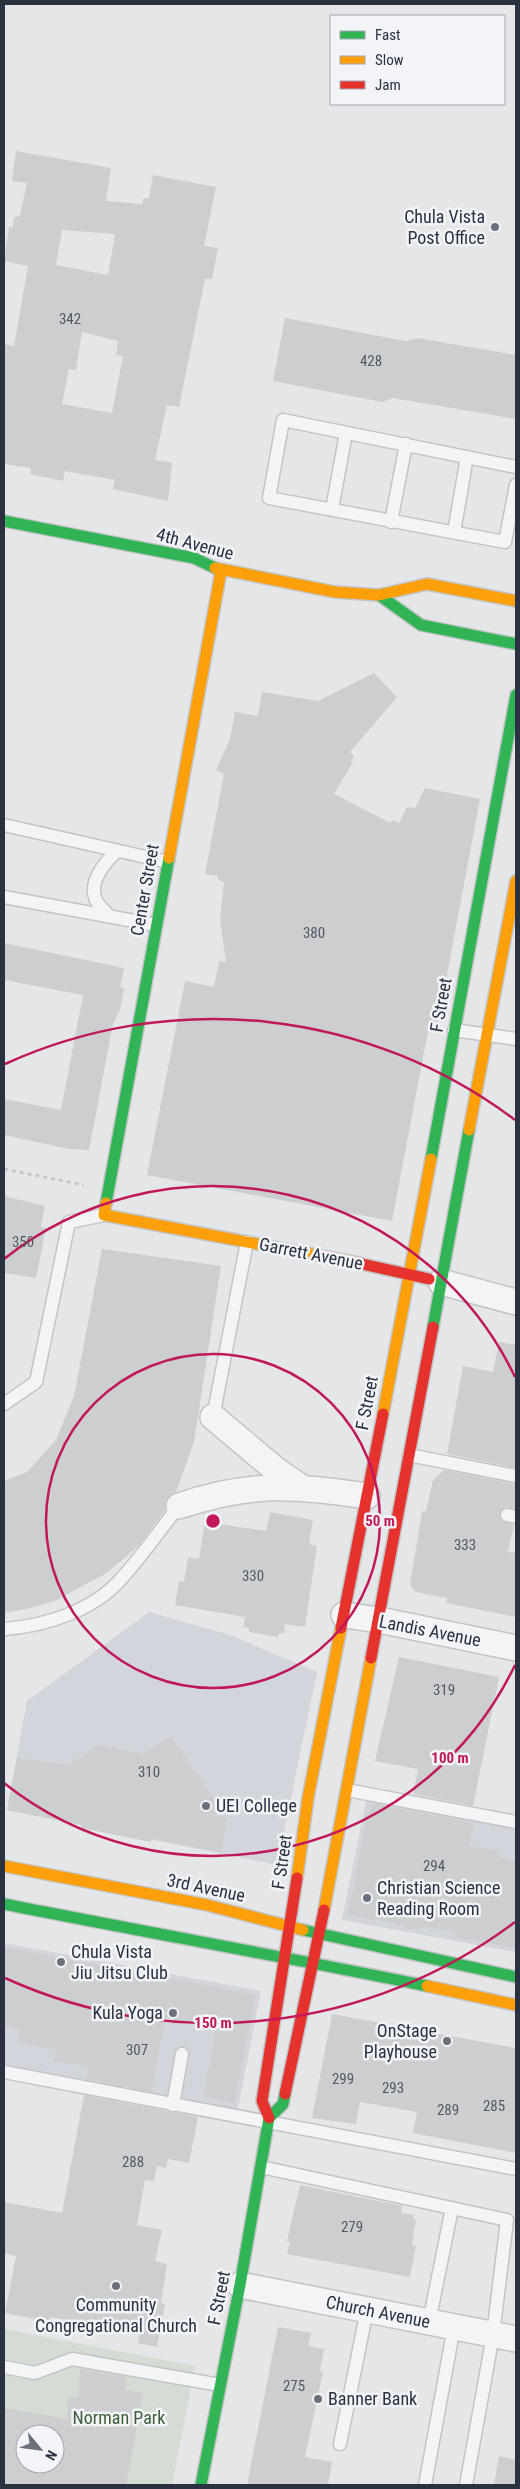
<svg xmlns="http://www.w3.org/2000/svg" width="520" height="2489" font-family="'Roboto Condensed',sans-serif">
	<rect width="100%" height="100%" fill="#e4e6e8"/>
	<g fill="#d2d5db">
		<polygon points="149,1612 230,1635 317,1672 277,1865 7,1810 27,1701"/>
		<polygon points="367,1797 516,1826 516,1952 342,1920"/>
		<polygon points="4,1943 261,1991 237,2112 4,2066"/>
	</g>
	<path fill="#d4dcd4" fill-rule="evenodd" d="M4,2329L195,2366L172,2485H4ZM25,2434H55V2464H25Z"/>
	<g fill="#ccced0" fill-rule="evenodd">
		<path d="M16,151L111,168L106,201L142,204L144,198H149L153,175L216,187L204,246L218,248L212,279H205L179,407L167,405L155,460L172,463L168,501L113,489L115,480L65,471L63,481L30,474L31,468L4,464V344L14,346L28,266L4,261L9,227H13L14,217L20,216L27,183L12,181ZM62,230L115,234L108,275L56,265ZM82,332L118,341L116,355L123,356L112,413L62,404L69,369L76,370Z"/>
		<polygon points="285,318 405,341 418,338 516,355 516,419 393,398 382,402 273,381"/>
		<polygon points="374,673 397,697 350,752 354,756 351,761 353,762 334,794 390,823 392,820 399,823 407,807 415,808 425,788 480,799 437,1028 429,1026 392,1221 147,1175 185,981 214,987 219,961 226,962 220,919 224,882 218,880 218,876 205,874 224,774 216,770 230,739 235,712 258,716 262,692 318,701"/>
		<polygon points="4,943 124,968 120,987 124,988 120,1010 113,1024 89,1150 69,1149 4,1135 4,1099 61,1110 83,995 4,980"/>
		<polygon points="4,1196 45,1206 41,1227 46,1228 36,1278 4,1273"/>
		<polygon points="102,1249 221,1266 194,1442 176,1492 169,1496 165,1502 165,1510 141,1543 126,1557 105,1574 57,1600 31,1608 4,1613 4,1481 27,1472 56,1440 74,1396"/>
		<polygon points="499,1342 516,1345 516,1468 447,1454 463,1366 493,1372"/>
		<polygon points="444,1470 516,1484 516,1509 505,1507 499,1514 502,1521 514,1525 508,1552 516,1553 516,1617 446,1603 447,1598 416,1592 410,1585 422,1511 426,1512 433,1480"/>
		<polygon points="270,1512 313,1520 309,1544 317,1546 305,1627 285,1624 284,1634 279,1633 278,1637 249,1632 249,1628 243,1627 245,1617 175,1605 179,1581 184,1582 188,1557 199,1559 205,1522 266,1531"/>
		<polygon points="399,1657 499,1677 473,1806 413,1794 418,1769 375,1761"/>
		<polygon points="171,1736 218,1805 216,1816 227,1818 221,1852 151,1839 151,1842 81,1828 82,1825 7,1810 17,1758 69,1765 98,1745 143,1754"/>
		<polygon points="375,1804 470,1822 469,1826 473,1826 469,1846 499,1851 498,1857 516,1860 516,1948 454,1937 455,1931 428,1927 406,1930 405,1925 348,1915 367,1817 371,1805 375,1806"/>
		<polygon points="4,1947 256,1995 234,2103 203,2097 216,2028 165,2018 151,2092 87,2079 89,2066 54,2061 56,2049 18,2043 20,2029 4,2026"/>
		<polygon points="332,2014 516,2048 516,2153 413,2133 417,2112 360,2102 356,2124 312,2118"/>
		<polygon points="84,2095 198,2117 189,2163 168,2159 166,2168 157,2166 154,2181 145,2180 137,2225 162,2230 155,2261 167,2264 161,2303 165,2304 157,2347 138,2343 139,2334 51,2317 50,2322 5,2313 16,2256 4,2253 4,2202 62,2213"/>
		<polygon points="300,2185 403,2206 401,2213 414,2215 413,2219 416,2220 412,2245 416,2246 410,2277 287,2254 290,2242 287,2241"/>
		<polygon points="278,2327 311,2333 308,2346 324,2349 320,2371 323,2372 305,2457 332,2462 328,2485 247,2485"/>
		<path d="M80,2369L127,2377L125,2390L143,2393L126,2485H4V2408L67,2419L68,2398H78ZM25,2434H55V2464H25Z"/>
		<polygon points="499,2456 516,2460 516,2485 494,2485"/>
	</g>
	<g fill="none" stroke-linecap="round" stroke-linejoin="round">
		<g stroke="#c2c4c6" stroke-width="15">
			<g id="lane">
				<polyline points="516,467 283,420 269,498 505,542 516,485"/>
				<polyline points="332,509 346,433"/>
				<polyline points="391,522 406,444"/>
				<polyline points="454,532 467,457"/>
				<polyline points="4,825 168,862"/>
				<polyline points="4,897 156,925"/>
				<path d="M109,916C105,911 98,905 96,900C88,882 105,862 117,851"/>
				<polyline points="454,1030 516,1039"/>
				<polyline points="4,1404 36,1382 69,1222 104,1215"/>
				<polyline points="213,1417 247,1242"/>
				<polyline points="409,1455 516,1476"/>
				<polyline points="507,1515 516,1517"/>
				<path d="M4,1629C45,1626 93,1611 121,1579C142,1556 160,1530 179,1506"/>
				<polyline points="347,1790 516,1822"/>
				<polyline points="4,2072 516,2169"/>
				<polyline points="173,2105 182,2054"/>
				<polyline points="261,2167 507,2220 493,2335 466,2485"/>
				<polyline points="429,2322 452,2208"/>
				<polyline points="4,2367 35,2373 72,2359 220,2385"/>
				<polyline points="340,2444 367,2310"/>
				<polyline points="425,2485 454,2327"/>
			</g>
		</g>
		<g stroke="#c2c4c6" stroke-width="28">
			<g id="street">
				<polyline points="441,1282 516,1302"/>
				<polyline points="213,1417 276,1470 301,1487"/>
				<path d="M179,1506C250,1482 294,1485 367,1496"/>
				<polyline points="344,1615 379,1620 516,1648"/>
				<polyline points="240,2285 516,2339"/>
			</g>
		</g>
		<g stroke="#c2c4c6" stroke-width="14">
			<g id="fast">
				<polyline points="4,521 194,558 215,568"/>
				<polyline points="379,595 421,625 516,644"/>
				<polyline points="431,1159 516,695"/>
				<polyline points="106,1203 169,858"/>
				<polyline points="433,1327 469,1130"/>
				<path d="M4,1904C145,1932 286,1957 427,1986"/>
				<polyline points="303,1930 516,1977"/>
				<polyline points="201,2485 240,2285 269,2118 283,2104 285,2094"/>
			</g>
		</g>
		<g stroke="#c2c4c6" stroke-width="14">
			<g id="slow">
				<polyline points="215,568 335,592 379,595 427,584 516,601"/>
				<polyline points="169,858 221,571"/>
				<polyline points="469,1130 516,881"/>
				<polyline points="106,1203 104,1215 358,1263"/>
				<polyline points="383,1414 431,1159"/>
				<polyline points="4,1866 207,1905 303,1930"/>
				<polyline points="297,1878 308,1798 341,1628"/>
				<polyline points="324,1910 371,1658"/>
				<polyline points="427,1986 516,2005"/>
			</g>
		</g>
		<g stroke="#c2c4c6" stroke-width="14">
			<g id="jam">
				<polyline points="358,1263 429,1279"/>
				<polyline points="341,1628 383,1414"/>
				<polyline points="371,1658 433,1327"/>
				<polyline points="285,2094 324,1910"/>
				<polyline points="269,2118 262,2101 297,1878"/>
			</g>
		</g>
		<polyline stroke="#c6c7cc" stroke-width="3" stroke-dasharray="4 4" stroke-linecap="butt" points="4,1169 84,1185"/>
		<use href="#lane" stroke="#f3f4f6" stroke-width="12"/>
		<use href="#street" stroke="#f3f4f6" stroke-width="25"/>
		<use href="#fast" stroke="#30b455" stroke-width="11"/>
		<use href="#slow" stroke="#ff9f0a" stroke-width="11"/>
		<use href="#jam" stroke="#e5322d" stroke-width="11"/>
	</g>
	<g fill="none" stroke="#c2185b" stroke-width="2.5">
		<circle cx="213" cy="1521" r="167"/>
		<path d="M515 1665A335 335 0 0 1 4 1783M4 1259A335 335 0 0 1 515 1377"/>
		<path d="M515 1922A502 502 0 0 1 5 1978M5 1064A502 502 0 0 1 515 1120"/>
	</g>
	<g fill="#6b717c" stroke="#f2f4f8" stroke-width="2">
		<circle cx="495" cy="227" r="5"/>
		<circle cx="206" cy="1806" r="5"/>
		<circle cx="367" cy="1898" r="5"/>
		<circle cx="61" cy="1962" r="5"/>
		<circle cx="173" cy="2013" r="5"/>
		<circle cx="447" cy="2041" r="5"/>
		<circle cx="116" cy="2286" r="5"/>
		<circle cx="318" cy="2399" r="5"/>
	</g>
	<g text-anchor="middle" stroke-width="5" stroke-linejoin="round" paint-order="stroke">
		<g font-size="15" fill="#535a66">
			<text x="70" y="324">342</text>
			<text x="371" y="366">428</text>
			<text x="314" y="938">380</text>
			<text x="23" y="1247">350</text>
			<text x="465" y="1550">333</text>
			<text x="253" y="1581">330</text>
			<text x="444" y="1695">319</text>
			<text x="149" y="1777">310</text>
			<text x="434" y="1871">294</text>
			<text x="137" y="2055">307</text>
			<text x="343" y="2084">299</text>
			<text x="393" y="2093">293</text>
			<text x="494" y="2111">285</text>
			<text x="448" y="2115">289</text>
			<text x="133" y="2167">288</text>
			<text x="352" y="2232">279</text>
			<text x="294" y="2391">275</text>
		</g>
		<g font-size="18" fill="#2a3242" stroke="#f2f4f8" text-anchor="start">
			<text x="485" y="223" text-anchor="end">Chula Vista<tspan x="485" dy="21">Post Office</tspan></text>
			<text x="216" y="1812">UEI College</text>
			<text x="377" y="1894">Christian Science<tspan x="377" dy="21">Reading Room</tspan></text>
			<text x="71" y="1958">Chula Vista<tspan x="71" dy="21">Jiu Jitsu Club</tspan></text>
			<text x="163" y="2019" text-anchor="end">Kula Yoga</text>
			<text x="437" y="2037" text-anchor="end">OnStage<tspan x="437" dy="21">Playhouse</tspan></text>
			<text x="116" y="2311" text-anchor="middle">Community<tspan x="116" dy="21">Congregational Church</tspan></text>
			<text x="328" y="2405">Banner Bank</text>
		</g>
		<g font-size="18" fill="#2a3242" stroke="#f2f4f8">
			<text transform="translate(195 544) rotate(15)" y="6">4th Avenue</text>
			<text transform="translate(145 890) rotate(-80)" y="6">Center Street</text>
			<text transform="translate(441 1005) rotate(-80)" y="6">F Street</text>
			<text transform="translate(311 1254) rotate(11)" y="6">Garrett Avenue</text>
			<text transform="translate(367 1403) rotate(-79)" y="6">F Street</text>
			<text transform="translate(430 1631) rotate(11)" y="6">Landis Avenue</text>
			<text transform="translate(282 1862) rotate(-82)" y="6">F Street</text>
			<text transform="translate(206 1888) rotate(12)" y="6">3rd Avenue</text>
			<text transform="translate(219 2298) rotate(-79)" y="6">F Street</text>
			<text transform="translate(378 2312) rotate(11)" y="6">Church Avenue</text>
		</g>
		<g font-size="18" fill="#3e5e38" stroke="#f2f4f8">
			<text x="119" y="2424">Norman Park</text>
		</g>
	</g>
	<circle cx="213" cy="1521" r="8" fill="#c2185b" stroke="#f2f4f8" stroke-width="2.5"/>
	<g font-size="15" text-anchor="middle" font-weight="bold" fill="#c2185b" stroke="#f2f4f8" stroke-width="5" stroke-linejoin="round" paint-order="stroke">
		<text x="380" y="1526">50 m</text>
		<text x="450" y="1763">100 m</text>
		<text x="213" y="2028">150 m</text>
	</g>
	<rect width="520" height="2489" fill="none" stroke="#2a3242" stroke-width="10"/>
	<rect x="330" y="15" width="175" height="90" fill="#f2f4f8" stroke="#a2a6af"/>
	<rect x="340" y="31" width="25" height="8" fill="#30b455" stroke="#a2a6af"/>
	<text x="375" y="40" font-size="15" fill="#2a3242">Fast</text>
	<rect x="340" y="56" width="25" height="8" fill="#ff9f0a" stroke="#a2a6af"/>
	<text x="375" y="65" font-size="15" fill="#2a3242">Slow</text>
	<rect x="340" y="81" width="25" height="8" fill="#e5322d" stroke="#a2a6af"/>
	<text x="375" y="90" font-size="15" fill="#2a3242">Jam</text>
	<g transform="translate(40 2449) rotate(119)"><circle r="24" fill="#f2f4f8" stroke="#a2a6af"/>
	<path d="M0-4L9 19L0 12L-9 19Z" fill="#6b717c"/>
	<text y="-8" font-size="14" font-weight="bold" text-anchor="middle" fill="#2a3242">N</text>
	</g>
</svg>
